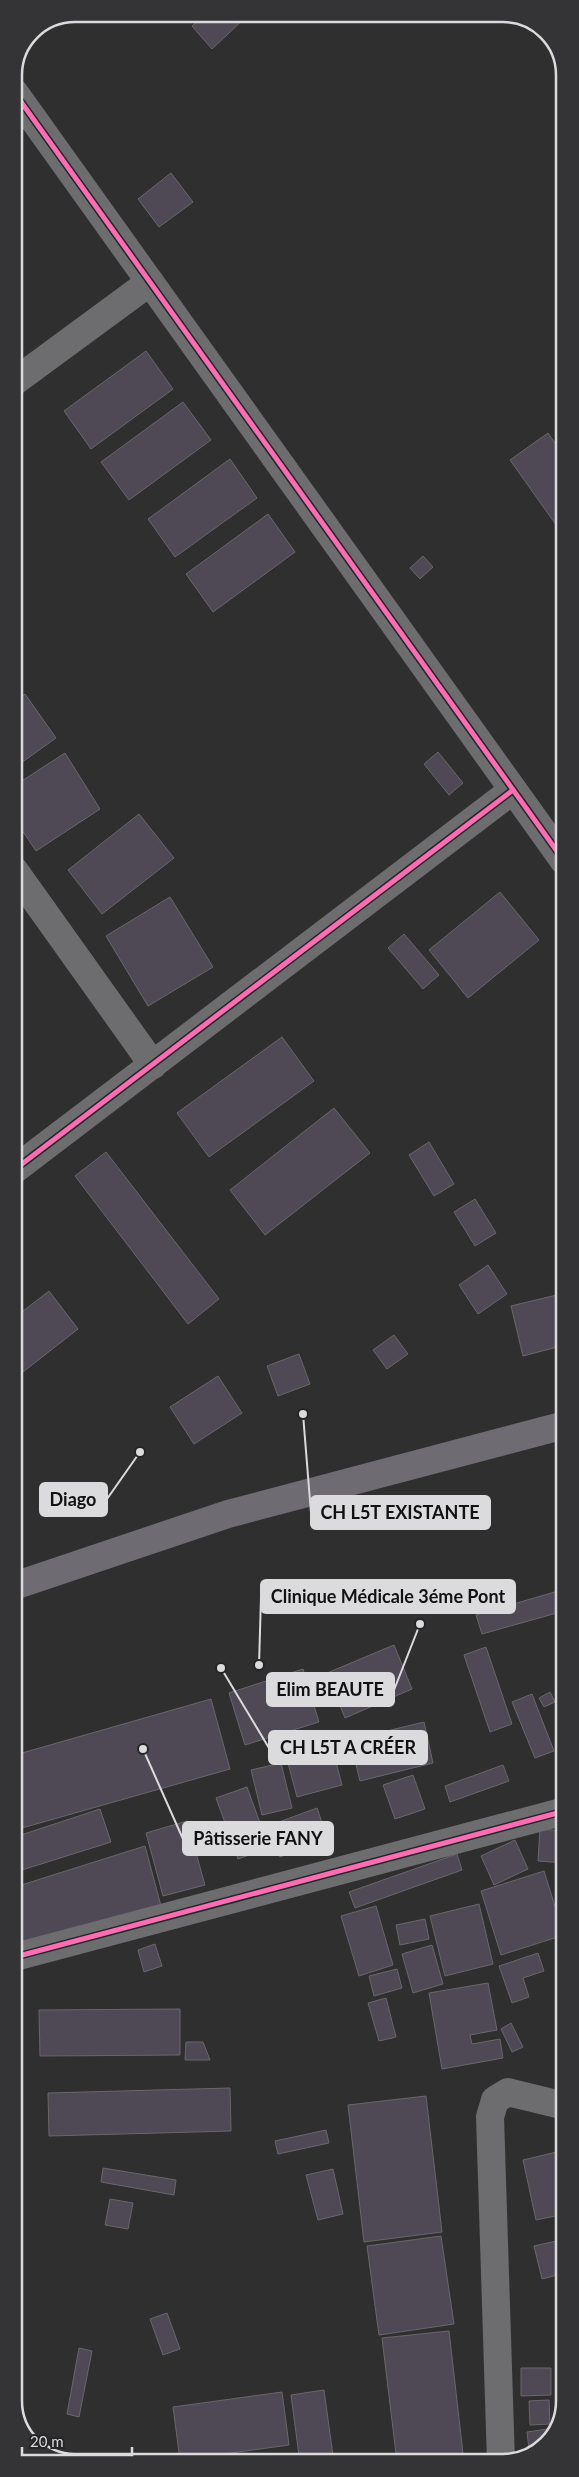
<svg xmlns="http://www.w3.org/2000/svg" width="579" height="2477" font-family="Lato,sans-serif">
	<rect width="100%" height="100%" fill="#2f2f30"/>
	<g fill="#4f4955" stroke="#686769">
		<polygon points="206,14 246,14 247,16 212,49 192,26"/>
		<polygon points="171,173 193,202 159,227 138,199"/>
		<polygon points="146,351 173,389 91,449 64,411"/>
		<polygon points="183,402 211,440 129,500 101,462"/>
		<polygon points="548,433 564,456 564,536 510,460"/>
		<polygon points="230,459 257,498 175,557 148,519"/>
		<polygon points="268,514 295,552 213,612 186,574"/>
		<polygon points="423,556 433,567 420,579 410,568"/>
		<polygon points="25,694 56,738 14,768 14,702"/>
		<polygon points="438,752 463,783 449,795 424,764"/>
		<polygon points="65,753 100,809 36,851 14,818 14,786"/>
		<polygon points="139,814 174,858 102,914 68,870"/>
		<polygon points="500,892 539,940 468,998 429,950"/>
		<polygon points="170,897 213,967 148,1006 106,936"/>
		<polygon points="404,934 439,975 423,989 388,948"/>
		<polygon points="282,1037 314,1081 209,1157 177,1113"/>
		<polygon points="334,1108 370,1153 265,1235 230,1190"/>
		<polygon points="429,1142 454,1184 434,1196 409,1155"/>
		<polygon points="106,1152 219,1299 188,1324 75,1176"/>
		<polygon points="475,1199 496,1233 475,1246 454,1212"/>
		<polygon points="488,1265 507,1294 478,1314 459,1285"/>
		<polygon points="49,1291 78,1329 14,1379 14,1318"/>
		<polygon points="565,1293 565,1345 523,1356 511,1306"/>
		<polygon points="394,1335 408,1354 387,1369 373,1350"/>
		<polygon points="299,1354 310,1384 278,1396 267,1366"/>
		<polygon points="218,1376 242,1413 194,1444 170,1407"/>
		<polygon points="558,1591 564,1611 482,1634 476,1615"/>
		<polygon points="394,1645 412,1689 345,1718 327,1673"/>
		<polygon points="486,1647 512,1724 490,1732 464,1655"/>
		<polygon points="303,1669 319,1722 245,1745 229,1693"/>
		<polygon points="550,1692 555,1702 544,1707 539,1698"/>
		<polygon points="532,1694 554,1751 535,1758 512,1702"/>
		<polygon points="211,1699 230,1769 15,1830 15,1755"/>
		<polygon points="424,1722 433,1763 360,1781 350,1740"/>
		<polygon points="332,1747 342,1785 297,1797 287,1759"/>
		<polygon points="281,1763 292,1808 262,1815 251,1770"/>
		<polygon points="503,1765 509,1781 450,1802 445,1786"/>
		<polygon points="413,1775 425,1809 395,1819 383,1785"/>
		<polygon points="247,1787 269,1848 238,1859 216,1798"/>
		<polygon points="317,1808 328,1840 280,1857 268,1826"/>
		<polygon points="100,1809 111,1842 22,1870 15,1845 15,1837"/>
		<polygon points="187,1821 205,1885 163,1896 146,1833"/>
		<polygon points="540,1829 565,1831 565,1863 538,1861"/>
		<polygon points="515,1840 528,1869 494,1885 481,1856"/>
		<polygon points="145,1846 161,1906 15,1945 15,1887"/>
		<polygon points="457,1854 462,1870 355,1908 349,1892"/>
		<polygon points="544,1871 564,1935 501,1955 481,1891"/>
		<polygon points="479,1904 493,1964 445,1976 430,1916"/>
		<polygon points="376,1906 393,1965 359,1976 341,1916"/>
		<polygon points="425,1919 429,1939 400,1945 396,1925"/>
		<polygon points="155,1944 162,1966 144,1972 138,1950"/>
		<polygon points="432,1945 443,1984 413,1993 402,1954"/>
		<polygon points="538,1953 544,1971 523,1978 529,1997 512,2003 499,1966"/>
		<polygon points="397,1969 402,1988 374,1996 369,1976"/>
		<polygon points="488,1983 497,2030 470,2035 472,2044 500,2039 503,2058 442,2069 429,1993"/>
		<polygon points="386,1998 396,2037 379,2041 368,2003"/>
		<polygon points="180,2009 180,2055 40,2056 39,2010"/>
		<polygon points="511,2023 523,2047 512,2052 501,2029"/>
		<polygon points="186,2042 203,2042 210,2060 185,2060"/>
		<polygon points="230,2088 231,2131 49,2136 48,2093"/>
		<polygon points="426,2096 442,2232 364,2242 348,2105"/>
		<polygon points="326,2130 329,2143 278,2154 275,2141"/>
		<polygon points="565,2150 565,2214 536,2220 523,2160"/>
		<polygon points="103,2168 176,2180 174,2195 101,2182"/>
		<polygon points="333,2169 343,2214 318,2220 306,2175"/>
		<polygon points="110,2199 133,2203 128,2229 105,2225"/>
		<polygon points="441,2236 454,2324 379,2335 367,2246"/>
		<polygon points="565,2239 565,2273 542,2279 534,2246"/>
		<polygon points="167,2313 180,2349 163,2355 150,2319"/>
		<polygon points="449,2331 464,2462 397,2462 382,2338"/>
		<polygon points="79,2348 92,2351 79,2417 67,2414"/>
		<polygon points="521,2368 551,2368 551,2395 521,2396"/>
		<polygon points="324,2390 334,2463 300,2463 291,2395"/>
		<polygon points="282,2392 289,2445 180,2460 173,2407"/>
		<polygon points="549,2400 550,2424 530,2425 529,2401"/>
		<polygon points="555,2428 550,2442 540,2448 529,2449 527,2432"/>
	</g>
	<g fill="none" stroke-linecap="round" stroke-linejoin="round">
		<g stroke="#6d6c6e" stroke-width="28">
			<polyline points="14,92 564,861"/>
			<polyline points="14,382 150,282"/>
			<polyline points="14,870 153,1065"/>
			<polyline points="14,1170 513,790"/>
			<polyline points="15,1957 565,1811"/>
			<polyline points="501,2462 490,2117 495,2100 508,2092 565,2106"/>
		</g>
		<polyline stroke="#6e6b72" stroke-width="28" points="14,1586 228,1514 565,1425"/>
		<g stroke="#252427" stroke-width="8">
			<g id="cycleway">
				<polyline points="14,92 564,861"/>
				<polyline points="14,1170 513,790"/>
				<polyline points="15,1957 565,1811"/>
			</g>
		</g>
		<use href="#cycleway" stroke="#f96db3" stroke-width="5"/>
	</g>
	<path d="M0 0H579V2477H0ZM75 22H503A53 53 0 0 1 556 75V2401A53 53 0 0 1 503 2454H75A53 53 0 0 1 22 2401V75A53 53 0 0 1 75 22Z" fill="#343335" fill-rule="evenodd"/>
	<path fill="none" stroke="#dbdadc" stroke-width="2.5" d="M75 22H503A53 53 0 0 1 556 75V2401A53 53 0 0 1 503 2454H75A53 53 0 0 1 22 2401V75A53 53 0 0 1 75 22Z"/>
	<path fill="none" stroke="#dbdadc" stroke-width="2" d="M140 1452L107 1499M303 1414L311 1513M259 1665L261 1597M420 1624L394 1690M221 1668L269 1748M143 1749L183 1839"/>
	<g fill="#dbdadc" stroke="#252427" stroke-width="2">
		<circle cx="140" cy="1452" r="5"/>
		<circle cx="303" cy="1414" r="5"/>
		<circle cx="259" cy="1665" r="5"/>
		<circle cx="420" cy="1624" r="5"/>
		<circle cx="221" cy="1668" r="5"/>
		<circle cx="143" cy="1749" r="5"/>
	</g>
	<g fill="#dbdadc" stroke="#dbdadc" stroke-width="2">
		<rect x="40" y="1483" width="67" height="33" rx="5"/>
		<rect x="311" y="1496" width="179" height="33" rx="5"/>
		<rect x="261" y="1580" width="254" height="33" rx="5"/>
		<rect x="267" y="1673" width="127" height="33" rx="5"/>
		<rect x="269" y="1731" width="158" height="33" rx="5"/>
		<rect x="183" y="1822" width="150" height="33" rx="5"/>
	</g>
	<g font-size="18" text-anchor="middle" font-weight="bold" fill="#111">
		<text x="73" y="1506">Diago</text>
		<text x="400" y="1519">CH L5T EXISTANTE</text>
		<text x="388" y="1603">Clinique Médicale 3éme Pont</text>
		<text x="330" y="1696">Elim BEAUTE</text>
		<text x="348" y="1754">CH L5T A CRÉER</text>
		<text x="258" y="1845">Pâtisserie FANY</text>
	</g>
	<path d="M22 2447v8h110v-8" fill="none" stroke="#dbdadc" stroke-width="2.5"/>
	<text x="30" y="2447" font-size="15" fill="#dbdadc" stroke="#252427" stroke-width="4" paint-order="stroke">20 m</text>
</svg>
